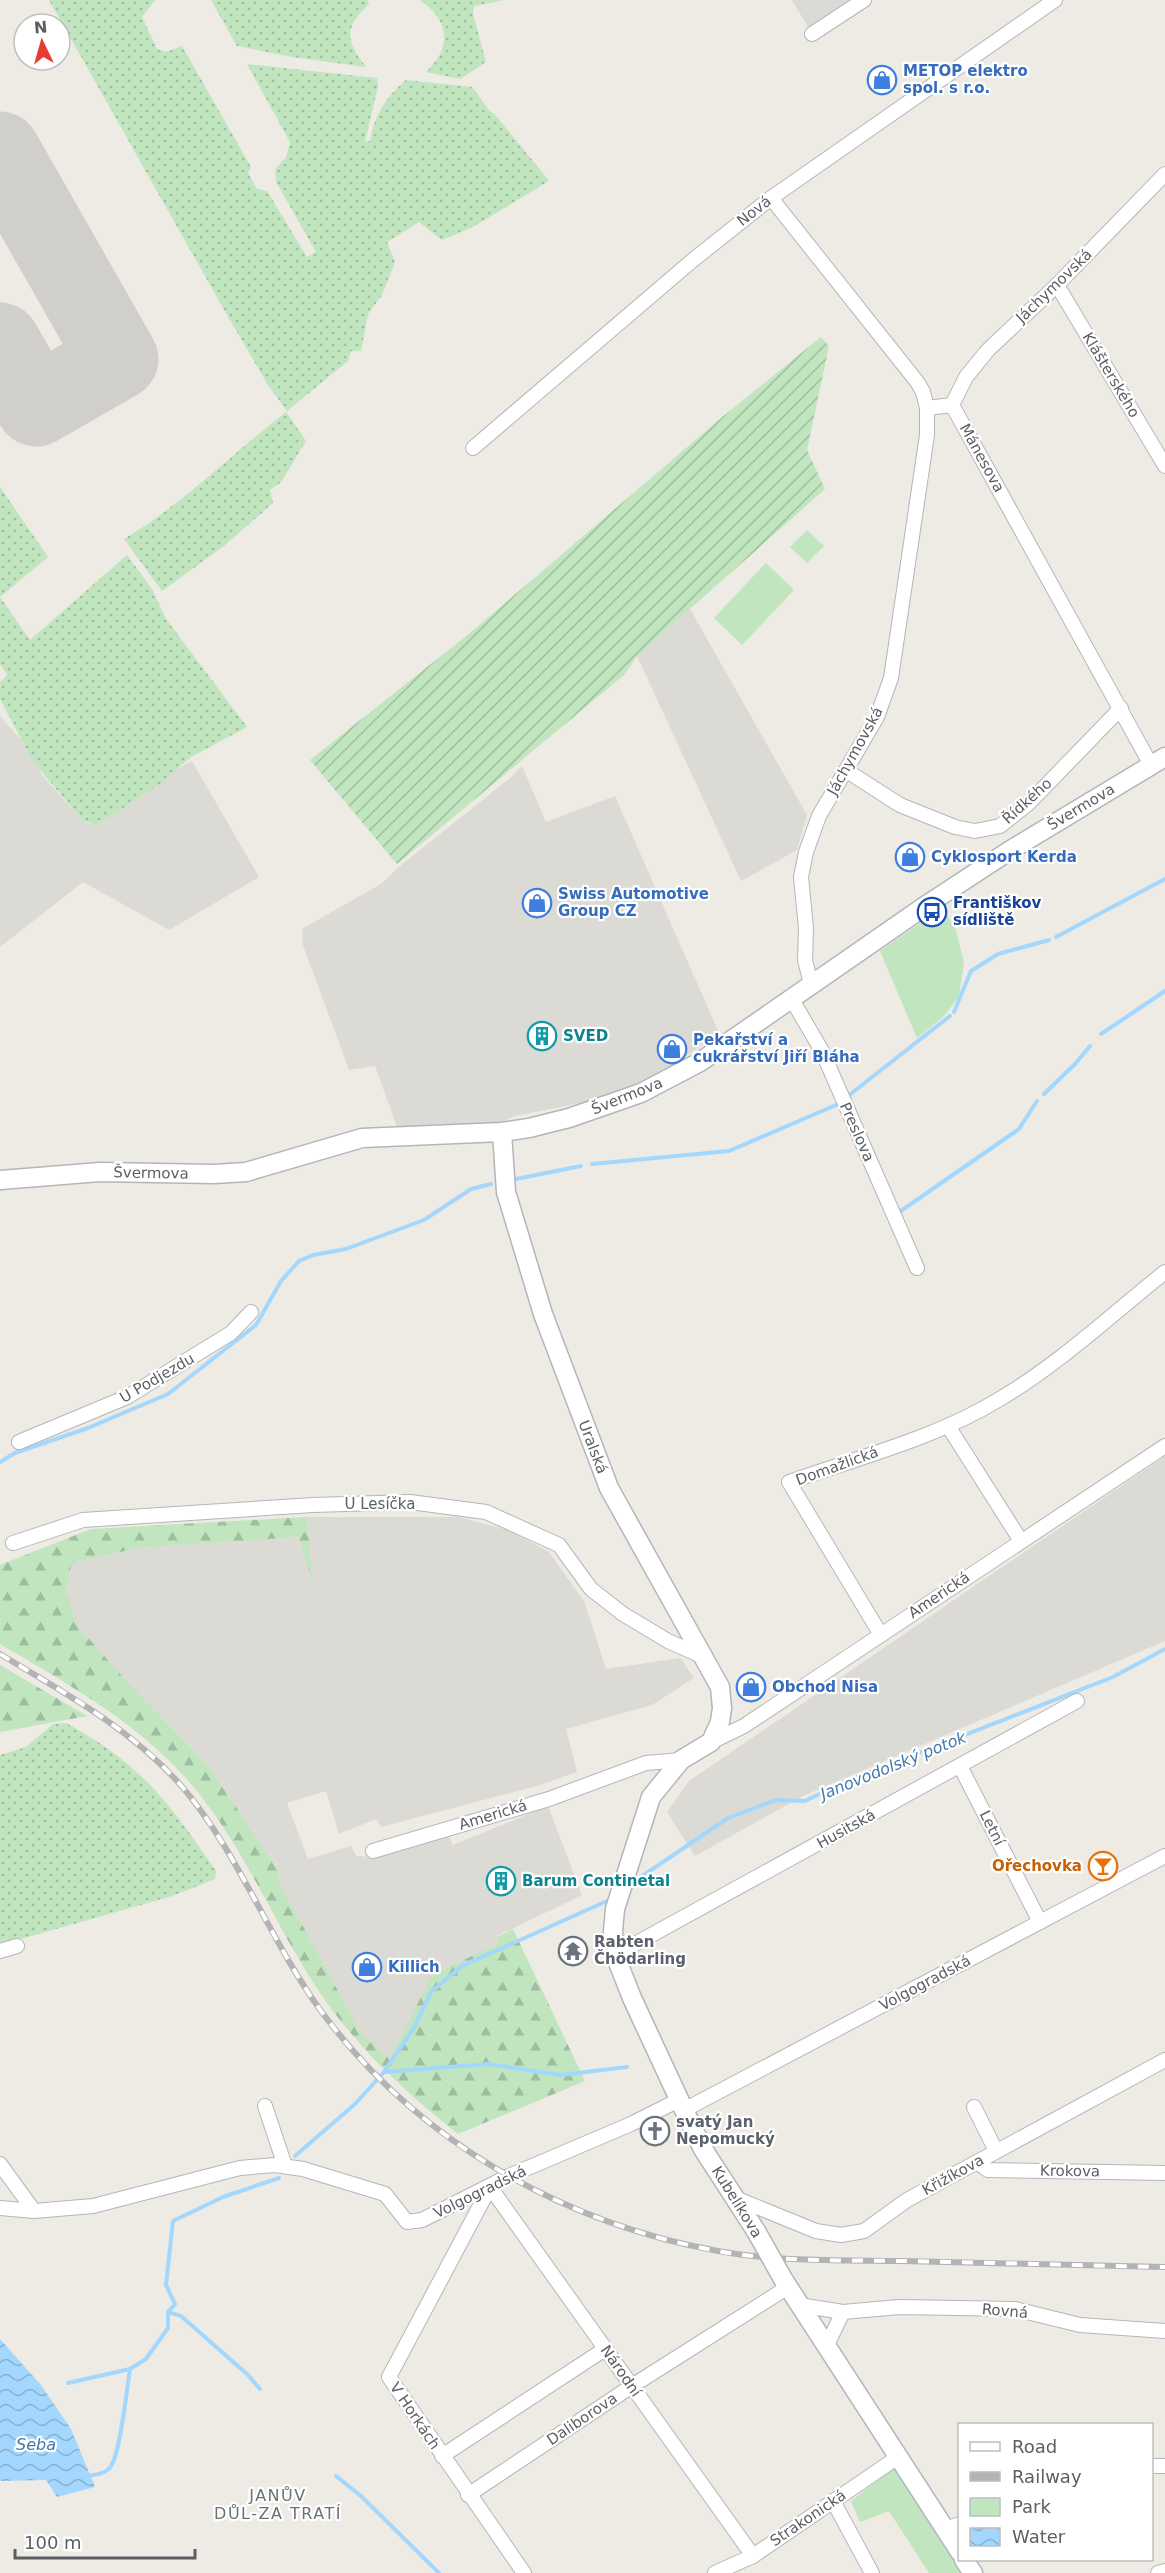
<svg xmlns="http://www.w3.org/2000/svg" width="1165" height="2573" font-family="'DejaVu Sans',sans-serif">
	<defs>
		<pattern id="grass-dots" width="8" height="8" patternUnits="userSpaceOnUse" patternTransform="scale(1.5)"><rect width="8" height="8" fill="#c0e5bf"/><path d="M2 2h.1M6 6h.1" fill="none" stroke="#9fbd9f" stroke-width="1.8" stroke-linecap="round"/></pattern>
		<pattern id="forest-firs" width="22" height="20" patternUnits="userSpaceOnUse" patternTransform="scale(1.5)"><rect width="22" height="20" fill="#c0e5bf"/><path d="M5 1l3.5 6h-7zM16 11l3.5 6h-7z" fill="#9fbd9f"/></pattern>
		<pattern id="garden-furrows" width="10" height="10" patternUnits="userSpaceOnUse" patternTransform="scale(1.5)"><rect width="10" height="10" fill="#c0e5bf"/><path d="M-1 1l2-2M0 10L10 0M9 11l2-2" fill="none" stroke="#9fbd9f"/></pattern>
		<pattern id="water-waves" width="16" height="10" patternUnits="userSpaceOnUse" patternTransform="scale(1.5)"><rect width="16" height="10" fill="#a3d7fd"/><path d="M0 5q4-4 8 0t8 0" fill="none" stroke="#88b2d0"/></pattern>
	</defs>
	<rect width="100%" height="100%" fill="#edebe3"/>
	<g fill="#dcdad5">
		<polygon points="792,0 851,0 808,27"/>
		<polygon points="690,609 807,815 797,850 741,881 637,656"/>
		<polygon points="0,716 22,741 43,776 83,821 89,824 97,825 159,784 177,769 192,761 259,877 169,930 83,882 0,947"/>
		<polygon points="522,766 546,822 615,796 719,1033 655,1078 611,1097 515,1116 497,1124 397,1127 375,1066 349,1070 303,945 302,929 381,884 400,866 510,778"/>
		<polygon points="1165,1456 1165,1641 803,1796 695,1856 667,1812 689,1781"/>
		<polygon points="307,1517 459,1517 508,1530 549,1552 584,1601 606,1669 680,1658 694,1678 652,1705 566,1729 577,1772 540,1785 381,1827 376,1819 339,1834 326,1791 287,1803 308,1859 351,1846 356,1856 371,1857 447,1833 453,1845 548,1806 582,1895 497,1936 499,1943 433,1975 390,2060 362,2035 279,1882 278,1870 210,1768 123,1677 76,1624 66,1587 72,1563 138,1548 300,1537 312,1580"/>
	</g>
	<g fill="url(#grass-dots)">
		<path d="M49,0H155L142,17L157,49L166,52L182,46L251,167L248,173L257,189L267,191L307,257L316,252L276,182L275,170L286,157L290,142L247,64L377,78L378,86L365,142L370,141C374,115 386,97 406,80L472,87L489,110L497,117L549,181L471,228L442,240L419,222L387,242L395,262L382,295L368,314L361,351H351L348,361L287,411L268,385L223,308Z"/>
		<path d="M211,0H367L369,4C344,28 345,40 366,67L292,57L237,46Z"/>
		<path d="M420,0H504L474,6L473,14L486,62L460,79L426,72C453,47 449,20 420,0Z"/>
		<path d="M286,412L306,441L281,482L270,490L273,503L224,546L162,591L124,539C183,504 232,454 286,412Z"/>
		<polygon points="0,487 48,557 0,597 30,640 127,555 152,589 166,619 247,727 191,757 160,784 97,825 83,821 32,760 0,699 0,682 7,675 0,664"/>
		<path d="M66,1723C141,1764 168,1801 216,1871L215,1879L172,1896L0,1945V1755L26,1747L53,1724Z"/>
	</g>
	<g fill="url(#forest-firs)">
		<path d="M307,1517L313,1585L299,1537L138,1548L72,1563L66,1587L76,1624L123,1677L210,1768L278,1870L279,1882L362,2035L390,2059L432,1975L499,1943L497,1937L513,1929L585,2081L458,2134C401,2089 348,2039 309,1976C268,1910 237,1834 184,1776C132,1719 66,1683 0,1644V1565L91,1529Z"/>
		<polygon points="0,1665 87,1716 0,1732"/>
	</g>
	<g fill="#c0e5bf">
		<polygon points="807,530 824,546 807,563 790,547"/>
		<polygon points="766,563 794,590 742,645 714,618"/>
		<polygon points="943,908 956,930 964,963 959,996 944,1016 917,1038 880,951"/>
		<polygon points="894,2468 964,2573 929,2573 889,2511 860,2522 851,2501"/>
	</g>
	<polygon fill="url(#garden-furrows)" points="821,337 829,346 807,450 825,489 637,656 624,675 397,864 310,760 470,633 720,419"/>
	<polygon fill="url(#water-waves)" points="0,2339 41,2385 71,2429 95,2487 57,2497 46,2480 0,2481"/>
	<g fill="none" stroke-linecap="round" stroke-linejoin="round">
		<g stroke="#a3d7fd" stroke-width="4">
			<polyline points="1056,937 1165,879"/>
			<polyline points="954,1012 971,971 998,954 1049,940"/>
			<polyline points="1101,1034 1165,991"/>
			<polyline points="1044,1094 1075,1064 1090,1046"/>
			<polyline points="848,1096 950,1016"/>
			<polyline points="592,1164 729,1151 836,1105"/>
			<polyline points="511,1180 581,1166"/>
			<polyline points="898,1213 1019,1129 1037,1101"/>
			<polyline points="0,1462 15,1453 88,1428 168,1394 256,1325 281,1281 299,1261 313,1255 346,1249 424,1220 471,1189 491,1184"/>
			<polyline points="629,1885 728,1818 776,1800 805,1801 845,1782 1113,1677 1165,1649"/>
			<polyline points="385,2072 488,2064 561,2075 627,2067"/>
			<polyline points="295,2156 355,2104 384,2072 414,2028 431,1992 462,1966 607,1901"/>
			<polyline points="168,2312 181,2316 247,2374 260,2389"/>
			<polyline points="68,2383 130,2369 146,2359 168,2328 168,2312 175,2304 166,2285 173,2221 223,2197 279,2178"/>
			<path d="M86,2476C95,2475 106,2474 111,2466C120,2453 127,2389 130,2369"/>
			<polyline points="336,2476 362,2497 439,2573"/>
		</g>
		<polyline stroke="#d0cfcb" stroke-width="81" points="0,152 118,359 36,406 0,343"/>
		<g stroke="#b3b6ba" stroke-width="16">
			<g id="street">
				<polyline points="812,34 864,0"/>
				<polyline points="771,198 918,383 923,392 927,408 952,405"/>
				<polyline points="1057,285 1165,466"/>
				<polyline points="952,405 1151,765"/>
				<polyline points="952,405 966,377 988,350 1057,285 1165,174"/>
				<polyline points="473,448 693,260 771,198 1055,0"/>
				<polyline points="847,771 900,805 955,827 975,831 1000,826 1029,803 1121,708"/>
				<polyline points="811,984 805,960 806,928 801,877 806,852 819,816 877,717 891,678 927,435 927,408"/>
				<polyline points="791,998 822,1051 917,1268"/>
				<polyline points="948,1426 1021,1541"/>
				<polyline points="19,1442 127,1397 231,1333 251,1312"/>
				<polyline points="13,1543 83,1520 313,1505 410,1502 486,1512 559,1545 591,1589 623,1614 668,1641 702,1656"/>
				<path d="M881,1635L789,1482C857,1458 936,1438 998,1400C1058,1365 1111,1315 1165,1272"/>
				<polyline points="711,1742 744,1726 1165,1446"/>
				<polyline points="960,1766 1040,1922"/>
				<polyline points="373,1851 549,1799 646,1763 681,1760"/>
				<polyline points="0,1951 17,1946"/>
				<polyline points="615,1955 1077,1701"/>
				<polyline points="265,2106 285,2166"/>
				<polyline points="974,2107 996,2151"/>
				<polyline points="684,2110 1165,1856"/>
				<polyline points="977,2162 988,2170 1165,2173"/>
				<polyline points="0,2164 34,2211"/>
				<polyline points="490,2187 389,2377 524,2573"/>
				<polyline points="490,2187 753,2556"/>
				<polyline points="735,2198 816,2231 841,2235 864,2231 907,2200 1165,2060"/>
				<polyline points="0,2208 34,2211 93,2206 240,2168 275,2165 303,2169 385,2194 407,2222 422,2220 509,2176 631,2124 679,2100"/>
				<polyline points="799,2305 843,2312 899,2307 1015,2309 1080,2325 1165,2331"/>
				<polyline points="826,2347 843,2312"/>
				<polyline points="442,2456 605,2349"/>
				<polyline points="1152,2466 1165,2466"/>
				<polyline points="468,2495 632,2386 788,2287"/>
				<polyline points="833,2501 872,2573"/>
				<polyline points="945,2529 960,2524"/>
				<polyline points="715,2573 753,2556 898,2457"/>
				<polyline points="1158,2573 1165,2571"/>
			</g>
		</g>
		<g stroke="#b2b6ba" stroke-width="21">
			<g id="secondary">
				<polyline points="502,1132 506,1192 543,1314 609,1488 720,1687 722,1708 720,1722 711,1742 681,1760 651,1797 615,1909 613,1931 615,1955 632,1998 684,2110 703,2149 756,2231"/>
				<polyline points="0,1180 100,1172 214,1174 246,1172 362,1138 502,1132 529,1128 569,1118 641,1093 700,1062 928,904 1009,851 1165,757"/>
				<polyline points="783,2279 960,2552"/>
				<polyline points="964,2560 973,2573"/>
			</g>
		</g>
		<use href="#street" stroke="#fff" stroke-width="14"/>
		<use href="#secondary" stroke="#fff" stroke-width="18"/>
		<g stroke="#b2b3b3" stroke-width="6">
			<path id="rail" d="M0,1654C63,1692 128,1727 178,1782C238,1850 268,1938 321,2011C416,2140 562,2223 718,2251C778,2262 841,2260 902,2261C990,2263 1077,2265 1165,2267"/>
		</g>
		<use href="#rail" stroke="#fff" stroke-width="4" stroke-dasharray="11" stroke-linecap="butt"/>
		<g stroke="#b2b6ba" stroke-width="21" stroke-linecap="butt">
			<polyline id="secondary-bridge" points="756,2231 783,2279"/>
		</g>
		<use href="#secondary-bridge" stroke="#fff" stroke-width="18"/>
	</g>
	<defs>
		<g id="shop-ring" transform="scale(1.5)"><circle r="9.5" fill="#fff" stroke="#3f7fe0" stroke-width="1.5"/><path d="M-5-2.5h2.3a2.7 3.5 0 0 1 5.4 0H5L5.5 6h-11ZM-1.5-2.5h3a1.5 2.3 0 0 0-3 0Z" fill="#3f7fe0"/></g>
		<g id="bus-ring" transform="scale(1.5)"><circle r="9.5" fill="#fff" stroke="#1a4fb4" stroke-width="1.5"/><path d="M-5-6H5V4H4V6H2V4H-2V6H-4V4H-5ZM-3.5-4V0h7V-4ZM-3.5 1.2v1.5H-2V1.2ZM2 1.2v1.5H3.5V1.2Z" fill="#1a4fb4"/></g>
		<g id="building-ring" transform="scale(1.5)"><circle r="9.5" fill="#fff" stroke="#0f9aa8" stroke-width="1.5"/><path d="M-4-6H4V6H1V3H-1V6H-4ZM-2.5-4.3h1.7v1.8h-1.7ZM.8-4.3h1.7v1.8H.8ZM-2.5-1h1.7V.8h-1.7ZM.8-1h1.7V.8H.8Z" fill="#0f9aa8"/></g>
		<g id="bar-ring" transform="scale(1.5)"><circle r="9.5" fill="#fff" stroke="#e8710a" stroke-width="1.5"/><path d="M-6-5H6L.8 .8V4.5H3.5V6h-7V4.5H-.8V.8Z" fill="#e8710a"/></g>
		<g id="temple-ring" transform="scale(1.5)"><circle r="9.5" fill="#fff" stroke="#6b7280" stroke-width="1.5"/><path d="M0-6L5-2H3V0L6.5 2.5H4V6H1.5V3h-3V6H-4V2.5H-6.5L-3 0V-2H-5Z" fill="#6b7280"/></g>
		<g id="church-ring" transform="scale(1.5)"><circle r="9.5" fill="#fff" stroke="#6b7280" stroke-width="1.5"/><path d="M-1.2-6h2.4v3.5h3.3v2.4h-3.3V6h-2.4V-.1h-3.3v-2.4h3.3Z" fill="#6b7280"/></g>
	</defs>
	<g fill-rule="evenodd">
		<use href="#shop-ring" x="882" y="80"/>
		<use href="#shop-ring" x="910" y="857"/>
		<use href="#shop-ring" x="537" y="903"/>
		<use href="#bus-ring" x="932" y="912"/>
		<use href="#building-ring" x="542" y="1036"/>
		<use href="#shop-ring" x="672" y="1049"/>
		<use href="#shop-ring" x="751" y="1687"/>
		<use href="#bar-ring" x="1103" y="1866"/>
		<use href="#building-ring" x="501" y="1881"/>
		<use href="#temple-ring" x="573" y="1951"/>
		<use href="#shop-ring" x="367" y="1967"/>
		<use href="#church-ring" x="655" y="2131"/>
	</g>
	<g text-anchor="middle" stroke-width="4.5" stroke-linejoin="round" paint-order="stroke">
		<g font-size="15" font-weight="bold" fill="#366cbe" stroke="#fff" text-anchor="start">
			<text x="903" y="76">METOP elektro<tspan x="903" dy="17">spol. s r.o.</tspan></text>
			<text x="931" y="862">Cyklosport Kerda</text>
			<text x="558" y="899">Swiss Automotive<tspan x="558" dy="17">Group CZ</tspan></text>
			<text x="693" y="1045">Pekařství a<tspan x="693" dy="17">cukrářství Jiří Bláha</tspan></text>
			<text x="772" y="1692">Obchod Nisa</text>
			<text x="388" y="1972">Killich</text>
		</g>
		<g font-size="15" fill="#5b5f63" stroke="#fff">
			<text transform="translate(754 211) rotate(-38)" y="5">Nová</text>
			<text transform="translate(1054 286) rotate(-44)" y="5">Jáchymovská</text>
			<text transform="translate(1111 375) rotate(59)" y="5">Klášterského</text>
			<text transform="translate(982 458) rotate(61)" y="5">Mánesova</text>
			<text transform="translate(855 751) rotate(-61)" y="5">Jáchymovská</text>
			<text transform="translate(1027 801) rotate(-42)" y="5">Řídkého</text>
			<text transform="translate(1081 807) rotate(-31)" y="5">Švermova</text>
			<text transform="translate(627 1096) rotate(-22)" y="5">Švermova</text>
			<text transform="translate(857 1132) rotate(66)" y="5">Preslova</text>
			<text transform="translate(151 1173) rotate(1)" y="5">Švermova</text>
			<text transform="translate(157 1378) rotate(-30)" y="5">U Podjezdu</text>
			<text transform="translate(593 1447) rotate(69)" y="5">Uralská</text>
			<text transform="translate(837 1466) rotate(-20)" y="5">Domažlická</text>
			<text x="380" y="1509">U Lesíčka</text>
			<text transform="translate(939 1595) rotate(-34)" y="5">Americká</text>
			<text transform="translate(493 1815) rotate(-17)" y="5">Americká</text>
			<text transform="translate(992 1828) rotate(63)" y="5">Letní</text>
			<text transform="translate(846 1829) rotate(-29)" y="5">Husitská</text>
			<text transform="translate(925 1983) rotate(-28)" y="5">Volgogradská</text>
			<text transform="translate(1070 2171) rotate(1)" y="5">Krokova</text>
			<text transform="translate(953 2175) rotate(-29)" y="5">Křižíkova</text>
			<text transform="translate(480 2192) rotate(-26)" y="5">Volgogradská</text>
			<text transform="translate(737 2202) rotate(58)" y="5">Kubelíkova</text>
			<text transform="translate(1005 2311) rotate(5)" y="5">Rovná</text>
			<text transform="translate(621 2371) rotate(55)" y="5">Národní</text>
			<text transform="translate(415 2416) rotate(56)" y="5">V Horkách</text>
			<text transform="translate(582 2419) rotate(-34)" y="5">Daliborova</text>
			<text transform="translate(808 2518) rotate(-34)" y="5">Strakonická</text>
		</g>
		<g font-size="15" font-weight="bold" fill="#164399" stroke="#fff" text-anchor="start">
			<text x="953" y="908">Františkov<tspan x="953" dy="17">sídliště</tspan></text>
		</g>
		<g font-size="15" font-weight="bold" fill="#0d838f" stroke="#fff" text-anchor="start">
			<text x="563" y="1041">SVED</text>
			<text x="522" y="1886">Barum Continetal</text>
		</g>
		<g font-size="15" font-weight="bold" fill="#c56008" stroke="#fff" text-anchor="end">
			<text x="1082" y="1871">Ořechovka</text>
		</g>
		<g font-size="15" font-weight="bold" fill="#5b616d" stroke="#fff" text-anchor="start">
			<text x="594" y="1947">Rabten<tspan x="594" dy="17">Čhödarling</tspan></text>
			<text x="676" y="2127">svatý Jan<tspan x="676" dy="17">Nepomucký</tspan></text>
		</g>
		<g font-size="16" font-style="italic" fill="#4178ae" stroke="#fff">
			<text transform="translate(893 1765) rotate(-22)" y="6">Janovodolský potok</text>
			<text x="36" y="2450">Seba</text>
		</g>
		<g font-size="16" letter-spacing="1.5" fill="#6c7175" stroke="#fff">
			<text x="278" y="2501">JANŮV<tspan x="278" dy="18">DŮL-ZA TRATÍ</tspan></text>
		</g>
	</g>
	<rect x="958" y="2423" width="195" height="138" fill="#ffffff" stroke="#bdbfc1" stroke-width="1.5"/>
	<rect x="970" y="2442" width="30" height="9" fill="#ffffff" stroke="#bdbfc1" stroke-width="1.5"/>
	<text x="1012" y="2453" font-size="18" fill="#5b5f63">Road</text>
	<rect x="970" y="2472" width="30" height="9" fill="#b2b3b3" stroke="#bdbfc1" stroke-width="1.5"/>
	<text x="1012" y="2483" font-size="18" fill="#5b5f63">Railway</text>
	<rect x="970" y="2498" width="30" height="18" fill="#c0e5bf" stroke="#bdbfc1" stroke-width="1.5"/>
	<text x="1012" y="2513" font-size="18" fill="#5b5f63">Park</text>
	<rect x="970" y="2528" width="30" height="18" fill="url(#water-waves)" stroke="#bdbfc1" stroke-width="1.5"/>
	<text x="1012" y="2543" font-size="18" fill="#5b5f63">Water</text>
	<g transform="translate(42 42) rotate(355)"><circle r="28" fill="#ffffff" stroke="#bdbfc1" stroke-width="1.5"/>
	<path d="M0-4.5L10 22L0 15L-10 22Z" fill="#e63c31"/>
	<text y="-9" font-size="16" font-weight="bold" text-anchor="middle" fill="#5b5f63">N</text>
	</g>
	<path d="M15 2549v9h180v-9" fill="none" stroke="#5b5f63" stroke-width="3"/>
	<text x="24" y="2549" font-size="18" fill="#5b5f63" stroke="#ffffff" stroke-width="4.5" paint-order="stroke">100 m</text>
</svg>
